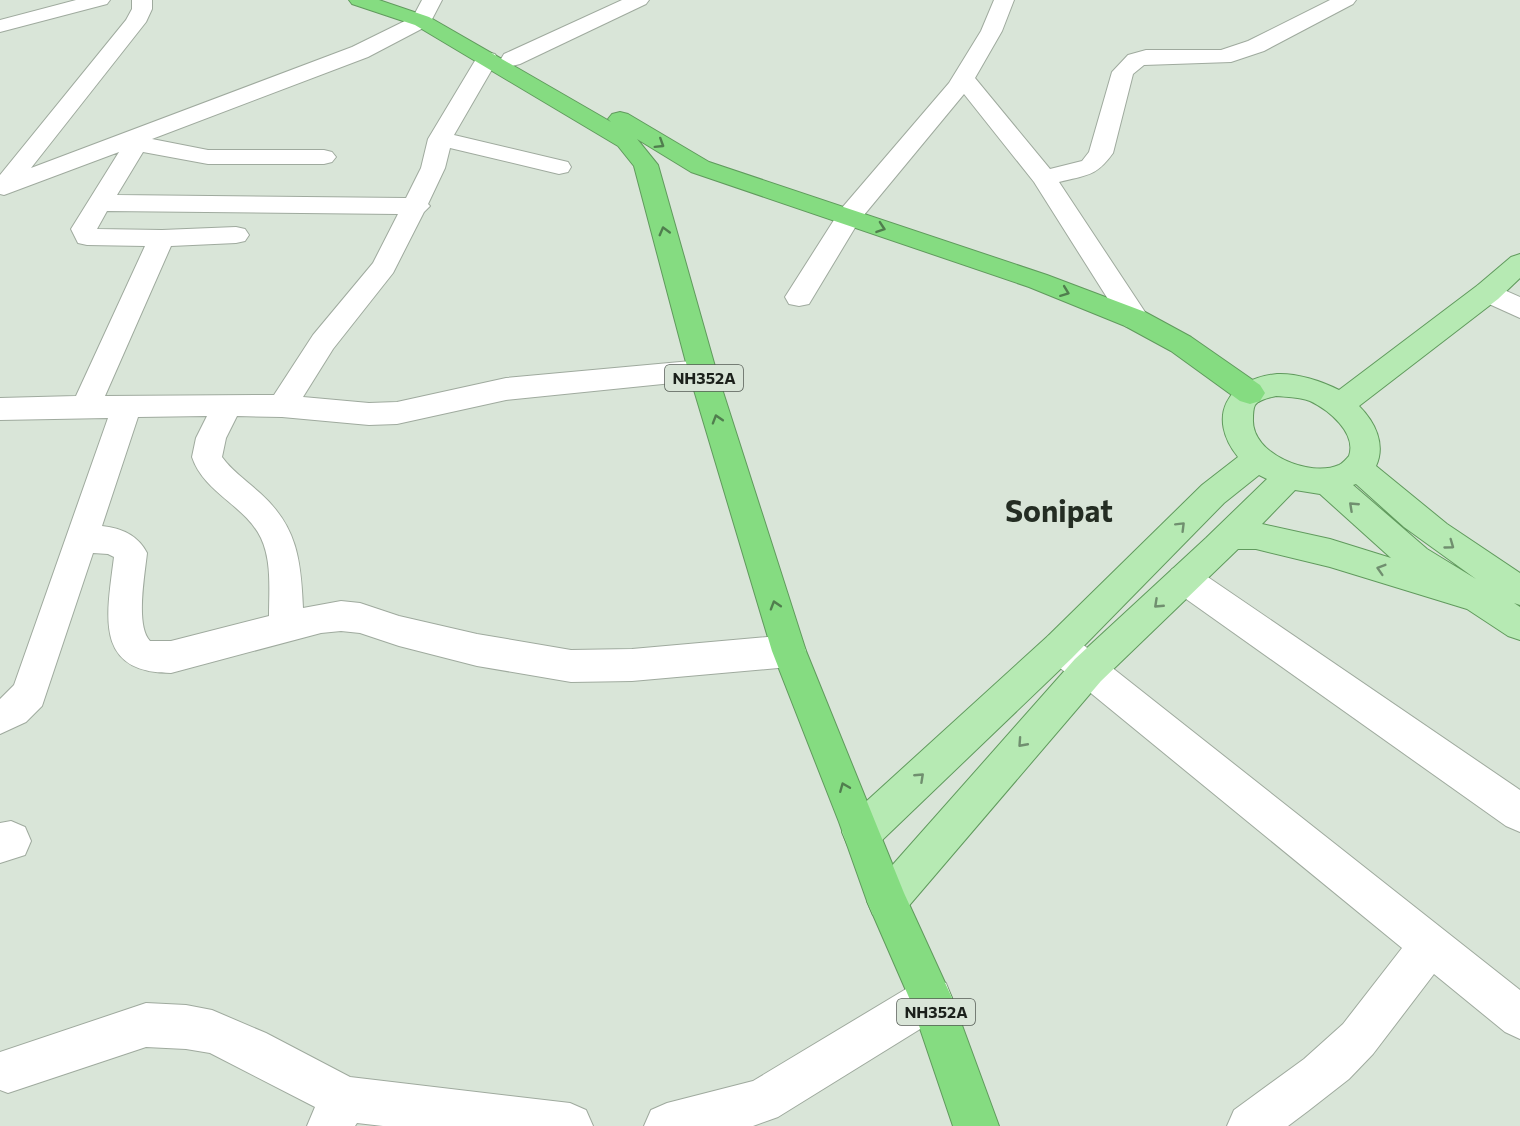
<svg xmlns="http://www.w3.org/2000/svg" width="1520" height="1126" font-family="Commissioner,sans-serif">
	<rect width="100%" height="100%" fill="#d9e5d8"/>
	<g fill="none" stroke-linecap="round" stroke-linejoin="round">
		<g stroke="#9faa9e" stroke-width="2">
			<g id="minor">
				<polygon points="76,0 110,0 107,4 0,32 0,20"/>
				<path d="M132,0H152V9L146,22L31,168L352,47L413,17L422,0H442L429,25L368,57L152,139L208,150H324L332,152L336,157L332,162L324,164H208L143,152L117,195L406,198L421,168L428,139L479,54L487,52L495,54L498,59L454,135L568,162L571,167L568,172L559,174L450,148L445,168L428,204L430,206L424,212L393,273L333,349L303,397L369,403L397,402L506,378L702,360L712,363L716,370L712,377L702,380L506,400L397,424L369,425L282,417L237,416L226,438L222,457C232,471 247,481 260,493C297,526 301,560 303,608L341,601L360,603L399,616L477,634L571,650L632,649L789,635L801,640L806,651L801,662L789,667L632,681L571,682L477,666L399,646L360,633L341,631L321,633L171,673C93,673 107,614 114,557L108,554L93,553L42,706L26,722L0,734V699L14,685L108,418L0,420V398L76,396L145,246L87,245L78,243L71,229L119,152L4,195L0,194V175L126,20L132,9ZM107,211L398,214L373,263L313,335L274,395L105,396L171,246L236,243L245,241L249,235L245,229L236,227L162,230L97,229ZM207,416L196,438L192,457C204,493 245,505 261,538C272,561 269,591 269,616L171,641H150C135,626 145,573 147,553C138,535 121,528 102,526L138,417Z"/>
				<polygon points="622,0 649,0 646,4 520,64 512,66 504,64 501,59 504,54"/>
				<path d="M994,0H1014L1002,31L975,78L1050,169L1082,161L1089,152L1112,72L1128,55L1146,50H1221L1248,41L1330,0H1356L1353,4L1264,51L1231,62L1144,65L1133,74L1113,153C1096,177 1086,175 1059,182L1145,312L1149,319L1145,326L1135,329L1125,326L1034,182L964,94L859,221L809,304L799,306L789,304L785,297L841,209L949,83L981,31Z"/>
				<polygon points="1488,283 1520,297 1520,318 1478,299 1475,292 1478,285"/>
				<polygon points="1184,565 1196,569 1520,790 1520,832 1506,826 1172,589 1167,579 1172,569"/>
				<polygon points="1060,632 1072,636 1520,990 1520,1039 1505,1032 1434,974 1373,1054 1349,1079 1308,1111 1288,1126 1227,1126 1234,1110 1304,1059 1343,1024 1402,948 1048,658 1043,647 1048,636"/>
				<polygon points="11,821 25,827 31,841 25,855 0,863 0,823"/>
				<polygon points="931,977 946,983 952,998 946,1013 778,1117 753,1126 644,1126 651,1110 667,1103 753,1081 916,983"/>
				<polygon points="146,1003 186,1005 212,1010 266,1033 350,1077 570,1103 586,1110 593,1126 383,1126 357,1123 355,1126 307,1126 315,1107 210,1053 186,1049 146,1047 8,1093 0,1090 0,1052"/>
			</g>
		</g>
		<g stroke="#609a5d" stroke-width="2">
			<path id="major" d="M1520,254V278L1498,299L1359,406C1375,422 1386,444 1376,466L1447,524L1520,573V605L1514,603L1520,607V640L1508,636L1467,609L1330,567L1256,549H1238L1101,681L901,915L887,921L873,915L867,901L873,887L1075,659L1206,538L1267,479L1259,475L1224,503L1072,658L876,846L862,851L848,846L842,832L848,818L1048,636L1202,485L1238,457C1206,417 1227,379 1277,374C1296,373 1322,381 1339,390L1478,285L1511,257ZM1276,396C1287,397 1300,397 1310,401C1329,410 1357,433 1349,456C1346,459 1343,463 1339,465C1310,478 1251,454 1253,419C1253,414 1253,409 1255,405C1260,399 1269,398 1276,396ZM1356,484L1404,527L1476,579L1427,549L1353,485ZM1295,490L1320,494L1391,558L1330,539L1262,524Z"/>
		</g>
		<g stroke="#609a5d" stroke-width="2">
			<polygon id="highway" points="349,0 379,0 429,17 611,122 608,119 612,114 620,112 628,114 709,162 1047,275 1145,312 1191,337 1260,385 1265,393 1260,401 1250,404 1240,401 1171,351 1125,326 1029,287 691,172 637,139 658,165 716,370 806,651 904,893 952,998 999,1126 953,1126 911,1002 867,901 839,822 772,651 688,370 634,166 618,146 415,25 352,4"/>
		</g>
		<use href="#minor" fill="#fff" fill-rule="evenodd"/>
		<use href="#major" fill="#b6eab3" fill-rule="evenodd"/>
		<use href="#highway" fill="#85dc81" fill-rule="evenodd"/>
	</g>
	<defs><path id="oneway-chevron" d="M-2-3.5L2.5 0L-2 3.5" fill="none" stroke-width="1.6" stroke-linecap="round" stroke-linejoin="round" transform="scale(1.5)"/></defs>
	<g stroke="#507e4e">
		<use href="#oneway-chevron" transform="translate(660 144) rotate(32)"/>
		<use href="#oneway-chevron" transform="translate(881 228) rotate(19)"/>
		<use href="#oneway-chevron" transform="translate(664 231) rotate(-105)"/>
		<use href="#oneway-chevron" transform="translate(1065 292) rotate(21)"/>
		<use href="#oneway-chevron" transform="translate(717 419) rotate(-107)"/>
		<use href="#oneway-chevron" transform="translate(775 605) rotate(-107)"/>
		<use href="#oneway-chevron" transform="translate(844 787) rotate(-112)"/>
	</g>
	<g stroke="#708f6f">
		<use href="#oneway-chevron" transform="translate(1353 506) rotate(-137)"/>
		<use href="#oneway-chevron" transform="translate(1181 526) rotate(-45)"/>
		<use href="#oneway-chevron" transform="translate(1450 545) rotate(36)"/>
		<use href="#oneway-chevron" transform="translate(1381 569) rotate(-163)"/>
		<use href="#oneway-chevron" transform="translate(1158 604) rotate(137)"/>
		<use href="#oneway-chevron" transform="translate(1022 743) rotate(132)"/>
		<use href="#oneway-chevron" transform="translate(920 777) rotate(-43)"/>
	</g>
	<g text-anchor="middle" stroke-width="5" stroke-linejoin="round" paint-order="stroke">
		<g fill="#d9e5d8" stroke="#545b54" stroke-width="1.5">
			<rect x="665" y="365" width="78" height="26" rx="4.5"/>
			<rect x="897" y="999" width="78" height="26" rx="4.5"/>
		</g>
		<g font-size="16" font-weight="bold" fill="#1b201b">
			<text x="704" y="384">NH352A</text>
			<text x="936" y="1018">NH352A</text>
		</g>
		<g font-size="30" font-weight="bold" fill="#242d23" stroke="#d9e5d8">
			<text x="1059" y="522">Sonipat</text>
		</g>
	</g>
</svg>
